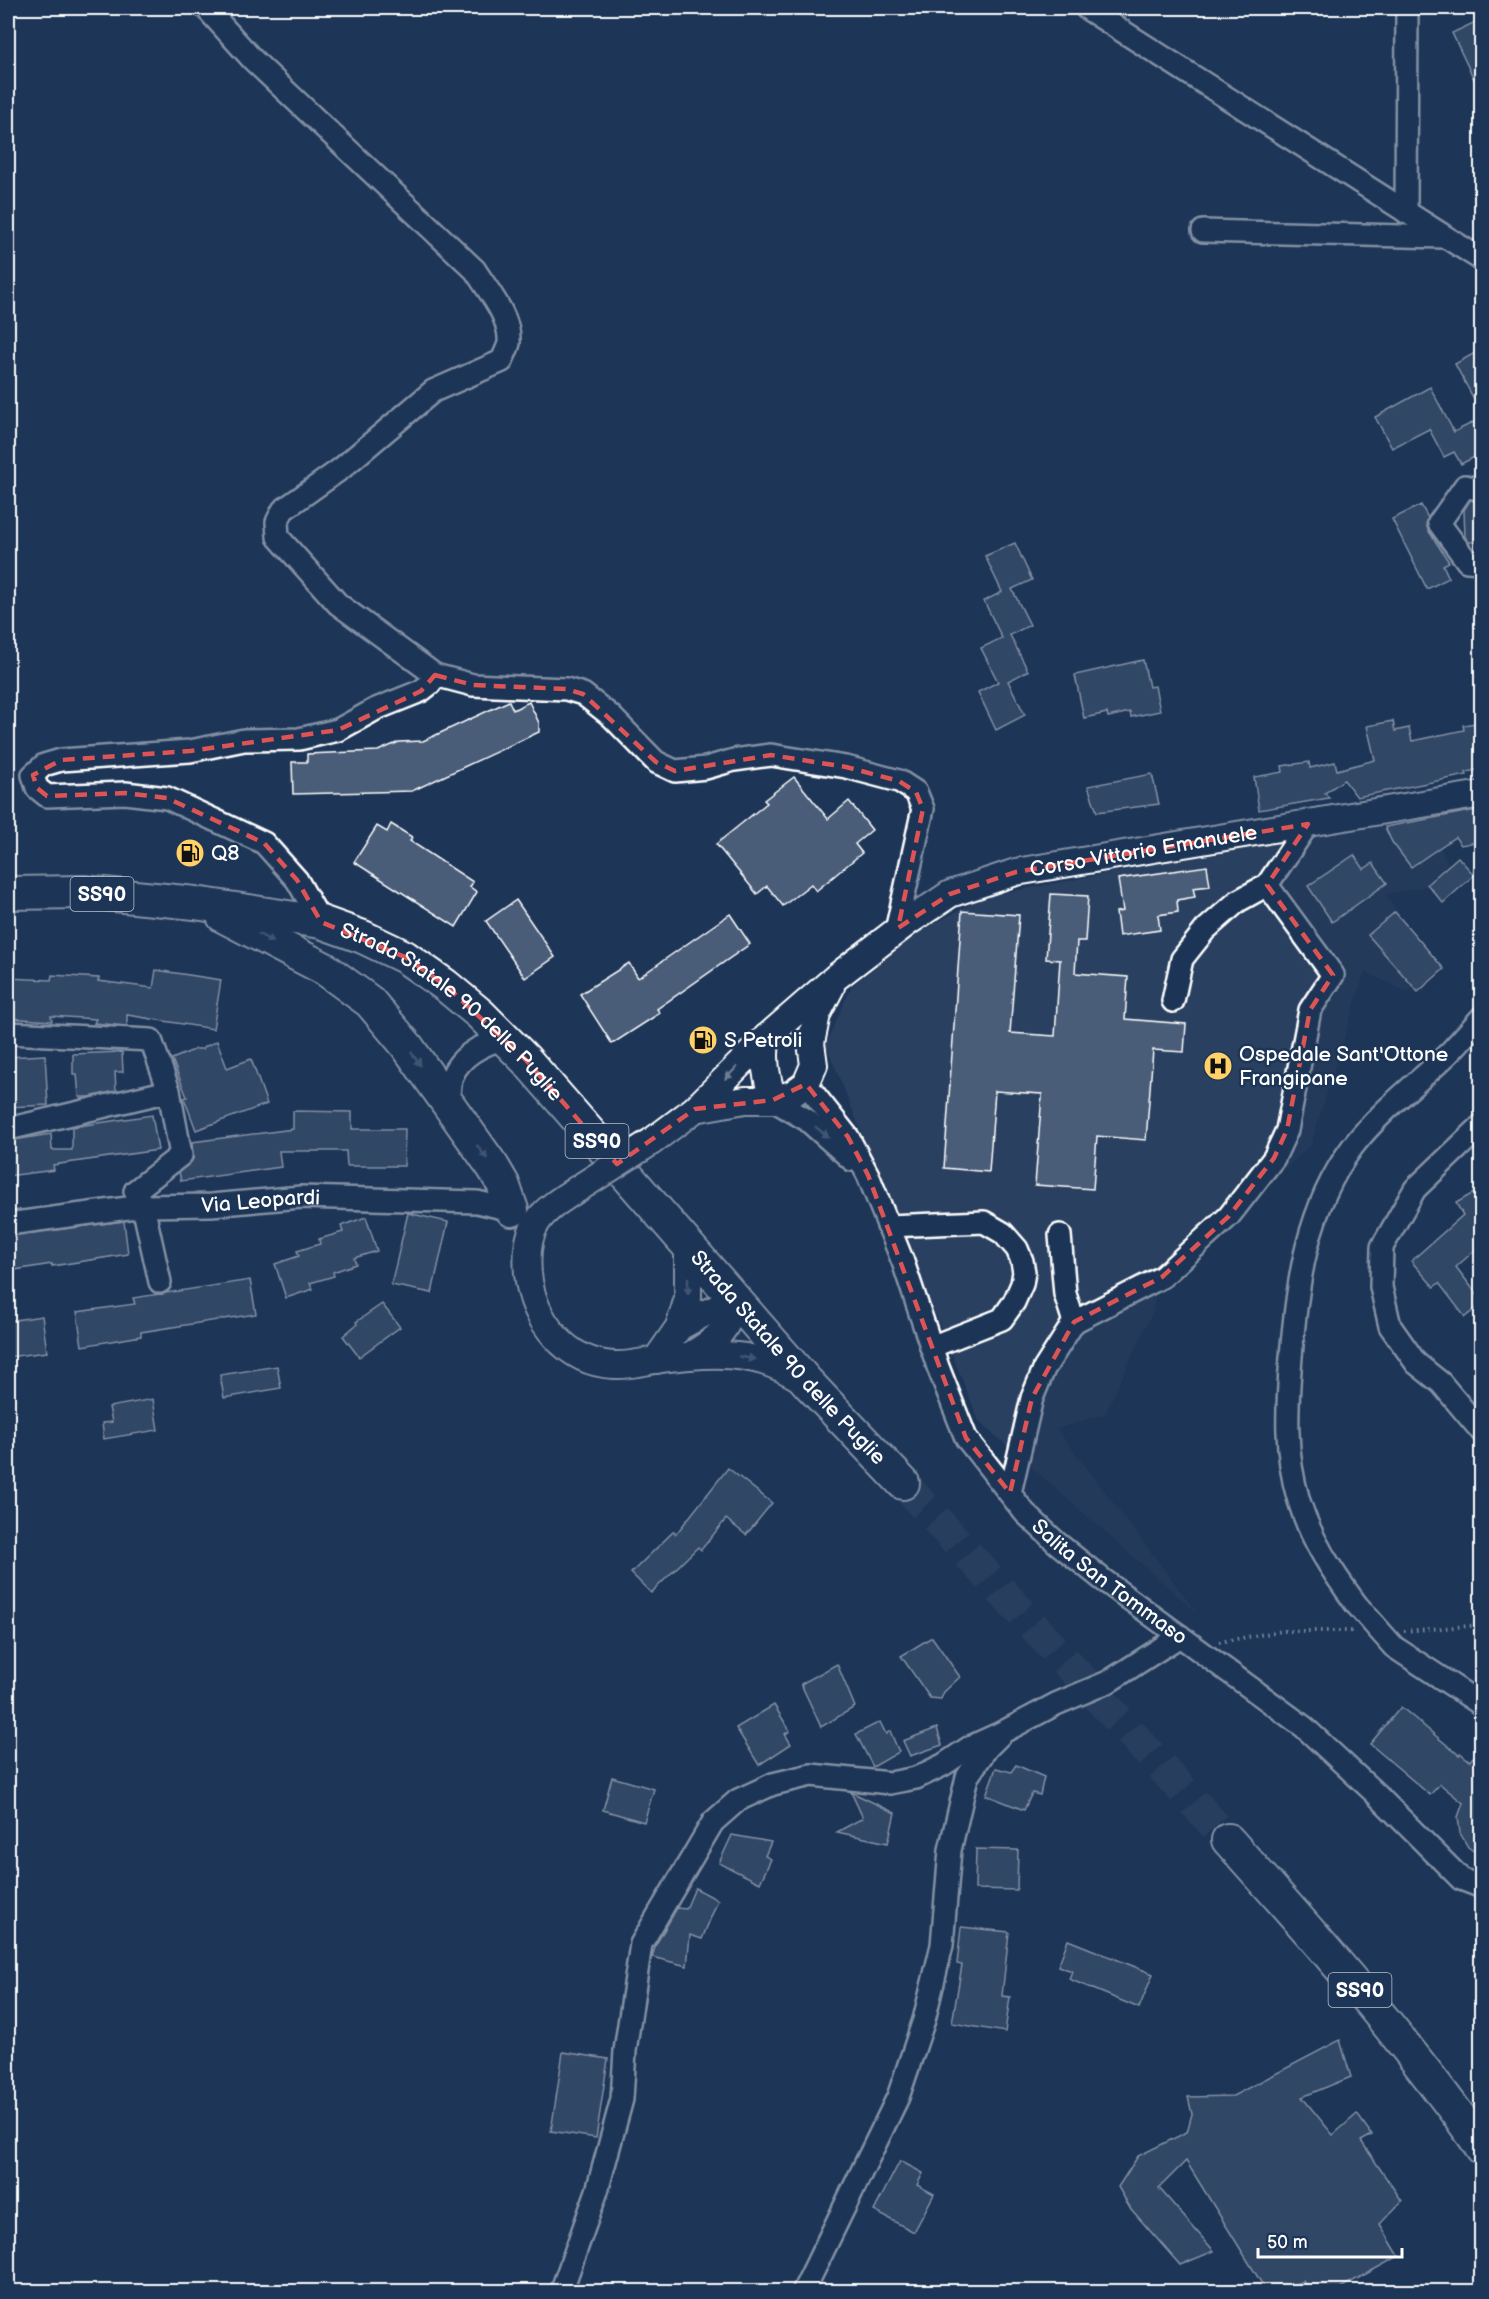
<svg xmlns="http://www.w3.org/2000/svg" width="1489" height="2299" font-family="'Balsamiq Sans',sans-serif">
	<rect width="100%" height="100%" fill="#1d3557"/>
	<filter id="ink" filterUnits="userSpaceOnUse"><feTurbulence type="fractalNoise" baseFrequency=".0167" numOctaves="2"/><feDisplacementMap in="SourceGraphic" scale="12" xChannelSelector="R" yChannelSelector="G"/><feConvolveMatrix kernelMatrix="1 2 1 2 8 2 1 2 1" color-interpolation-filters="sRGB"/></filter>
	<g filter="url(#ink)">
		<polygon fill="#2a4161" points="1425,818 1449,865 1433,885 1386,894 1434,972 1407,992 1365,972 1311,1145 1274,1179 1241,1203 1157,1286 1153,1312 1105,1414 1057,1429 1199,1615 979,1421 826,1045 851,987 915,934 986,896 1110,873 1242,844"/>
		<g fill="#4a5d79" stroke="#fff" stroke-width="1.5">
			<polygon points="1482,19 1482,96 1452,33"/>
			<polygon points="1482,349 1482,414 1455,364"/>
			<polygon points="1430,387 1454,432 1482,418 1482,453 1461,464 1454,452 1444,457 1429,429 1392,448 1375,417"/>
			<polygon points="1470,500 1482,502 1482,542 1469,542 1465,537 1464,510"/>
			<polygon points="1421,505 1428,518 1426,524 1428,530 1449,562 1443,565 1449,578 1427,589 1392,519"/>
			<polygon points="1015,543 1032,580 1012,589 1030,625 1010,635 1028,671 1008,681 1025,715 996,730 978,692 998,682 981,648 1002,638 984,601 1002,592 985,556"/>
			<polygon points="1143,660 1149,687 1155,686 1160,711 1131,717 1130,712 1108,717 1107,713 1084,718 1075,675"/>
			<polygon points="509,701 513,710 529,702 539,723 539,732 412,791 293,794 292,762 307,762 307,754 378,751 399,742 423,741"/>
			<polygon points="1393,721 1395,731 1409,728 1412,741 1464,730 1463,725 1482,722 1482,769 1466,772 1467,775 1357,797 1344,780 1325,793 1329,798 1259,810 1254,777 1283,772 1282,766 1309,762 1310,768 1335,762 1337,770 1375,760 1367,726"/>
			<polygon points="1152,774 1159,804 1097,812 1088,786"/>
			<polygon points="794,777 828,819 849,801 872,830 855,844 862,853 816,891 811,884 783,906 767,886 757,894 716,844 767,803 764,800"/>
			<polygon points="1482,809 1482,841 1461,845 1455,837 1411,867 1392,842 1385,827"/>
			<polygon points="391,824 412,837 410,841 473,882 470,887 477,892 456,927 354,862 377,826 387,832"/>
			<polygon points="1354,855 1364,869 1373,863 1387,883 1332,922 1308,886"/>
			<polygon points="1458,857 1474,875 1443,903 1427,884"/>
			<polygon points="1207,866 1210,886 1193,888 1195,897 1177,900 1178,912 1158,915 1160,930 1119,936 1116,912 1123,911 1118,879"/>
			<polygon points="1051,894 1088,896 1085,941 1077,941 1075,973 1128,977 1125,1019 1186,1024 1184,1052 1153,1050 1146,1140 1097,1136 1093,1189 1035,1185 1042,1094 995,1091 989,1172 944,1168 962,911 1019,915 1010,1033 1055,1036 1060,960 1046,959"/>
			<polygon points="516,900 555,957 525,978 486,921"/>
			<polygon points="1395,912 1444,969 1418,992 1368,935"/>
			<polygon points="730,914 750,944 657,1009 660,1013 612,1044 580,994 629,963 638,978"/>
			<polygon points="156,970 221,980 213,1029 127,1015 127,1026 94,1023 96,1019 51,1016 52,1021 8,1018 8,978 51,980 52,975 99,978 98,981 153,988"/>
			<polygon points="217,1041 227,1068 251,1059 267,1104 196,1130 184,1098 187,1097 172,1059 196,1049 203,1049 204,1047"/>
			<polygon points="122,1052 123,1072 115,1072 116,1091 90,1097 79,1097 77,1074 73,1074 73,1054"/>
			<polygon points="45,1055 48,1105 8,1107 8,1057"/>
			<polygon points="293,1111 352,1112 352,1129 405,1129 404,1166 347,1166 346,1151 279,1151 281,1167 181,1181 179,1172 193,1159 192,1142 293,1129"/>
			<polygon points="152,1115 158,1150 53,1165 54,1170 8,1176 8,1141 51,1134 52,1150 72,1150 72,1127"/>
			<polygon points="1482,1188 1482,1244 1456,1267 1482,1301 1482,1304 1465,1317 1439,1283 1434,1287 1411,1261 1463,1215 1456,1203"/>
			<polygon points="408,1213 448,1222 432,1293 391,1285"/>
			<polygon points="366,1217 377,1251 354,1258 356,1264 333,1272 334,1276 310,1283 313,1289 286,1298 275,1264 299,1256 297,1251 320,1244 319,1239 343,1232 341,1226"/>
			<polygon points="124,1221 128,1254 52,1266 52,1264 8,1271 8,1236"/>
			<polygon points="250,1280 256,1314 141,1332 141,1336 82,1346 77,1312 135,1304 133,1298"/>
			<polygon points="382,1304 400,1327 359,1357 343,1336 357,1324 356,1322"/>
			<polygon points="42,1316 47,1352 8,1357 8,1321"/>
			<polygon points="277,1366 281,1388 224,1398 220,1375"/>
			<polygon points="153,1399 158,1430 104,1439 102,1423 112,1422 109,1407"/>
			<polygon points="728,1468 772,1503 746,1535 726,1519 701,1550 698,1547 651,1593 631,1573 674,1531 676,1534"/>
			<polygon points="932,1637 960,1677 944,1692 941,1699 930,1698 901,1656"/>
			<polygon points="837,1664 855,1707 821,1727 801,1684"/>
			<polygon points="774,1705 790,1731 785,1734 791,1744 759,1765 736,1728"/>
			<polygon points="1401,1707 1459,1755 1460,1753 1470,1761 1473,1757 1482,1764 1482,1857 1468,1847 1460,1833 1458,1817 1463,1803 1440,1784 1430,1795 1370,1744"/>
			<polygon points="880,1722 886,1734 890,1731 899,1752 873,1767 856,1734"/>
			<polygon points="937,1728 942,1745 910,1756 903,1741"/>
			<polygon points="1016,1765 1044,1777 1040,1795 1032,1793 1024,1810 986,1795 996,1768 1011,1772"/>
			<polygon points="612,1777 654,1789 644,1822 603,1810"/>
			<polygon points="851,1792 895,1813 888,1843 837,1832 863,1818"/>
			<polygon points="732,1835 771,1842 765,1856 771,1859 760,1883 719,1863"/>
			<polygon points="976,1849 1018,1850 1017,1890 975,1889"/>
			<polygon points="695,1888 718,1900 702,1939 690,1935 687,1966 652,1957 656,1944 677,1908 686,1909"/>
			<polygon points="961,1927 1009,1932 1002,1996 1010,1997 1005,2032 952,2023 962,1965 957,1964"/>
			<polygon points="1068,1940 1153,1974 1139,2008 1069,1979 1072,1971 1058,1966"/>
			<polygon points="1340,2040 1351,2077 1302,2097 1333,2135 1357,2114 1372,2135 1361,2141 1402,2201 1380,2224 1399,2256 1333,2292 1310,2292 1303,2281 1276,2292 1267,2292 1186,2161 1159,2188 1214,2251 1180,2265 1131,2209 1118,2187 1138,2156 1187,2132 1192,2114 1188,2097 1233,2096"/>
			<polygon points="563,2052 608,2059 596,2138 551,2131"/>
			<polygon points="900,2161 923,2173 917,2185 934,2194 914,2232 874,2211"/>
		</g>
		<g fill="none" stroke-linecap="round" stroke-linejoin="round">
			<polyline stroke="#344968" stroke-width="32" stroke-dasharray="32 16" stroke-linecap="butt" points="903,1483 1228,1840"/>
			<g stroke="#fff" stroke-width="26">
				<g id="minor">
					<path d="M206,8L253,60L475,270C488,291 511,317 509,343C508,348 504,355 502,361L433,391L342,468L283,510L277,522L278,537L338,604L435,675L473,685L566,689L583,694L611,716L656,762L675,771L706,768L734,760L771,755L846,767L899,781L916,792L923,809L896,931"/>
					<polyline points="1086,8 1482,260"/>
					<polyline points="1406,212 1407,8"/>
					<polyline points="1203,231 1444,237"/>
					<polyline points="1482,490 1465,486 1439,523 1467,561 1482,562"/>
					<polyline points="321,922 297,880 264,843 167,798 125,793 47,796 37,788 33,775 44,765 61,760 190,751 244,740 299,739 338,730 376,709 421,691 430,684 435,675"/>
					<polyline points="1173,1001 1182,959 1205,930 1238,901 1267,885 1308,824"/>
					<polyline points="8,1033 151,1040 169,1091 181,1155 135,1191 143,1206 160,1282"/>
					<path id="s1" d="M806,1084L848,1137L868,1175L903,1262L938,1367L966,1438L1025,1513L1057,1543L1102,1579L1304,1727L1375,1793L1461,1879L1482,1887"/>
					<polyline points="773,1100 807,1120 852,1160"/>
					<path d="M448,1105C449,1096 449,1085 452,1076C461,1054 483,1044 505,1038"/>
					<polyline points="1482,1125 1415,1189 1382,1247 1381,1287 1390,1326 1416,1363 1441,1383 1482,1432"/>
					<polyline points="8,1129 169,1091"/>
					<path id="s2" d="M8,1224L143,1206L211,1205L301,1197L477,1202L512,1210"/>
					<polyline points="888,1226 984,1222 1003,1233 1017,1249 1022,1261 1024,1272 1022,1284 1014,1302 1002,1319 931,1347"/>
					<polyline points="1060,1235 1065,1294 1074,1322"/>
					<polyline points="1010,1493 1032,1398 1044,1369 1074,1322 1162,1277 1229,1216 1274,1158 1287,1130 1310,1010 1333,975 1267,885"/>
					<path d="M1356,1604C1332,1571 1311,1540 1299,1501C1284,1452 1287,1407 1291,1357C1297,1282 1307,1208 1353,1146C1381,1110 1418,1083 1451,1051C1461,1040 1471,1029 1482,1017"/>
					<polyline points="1394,1647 1482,1705"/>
					<polyline points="561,2292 597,2191 622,2099 625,2051 641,1944 713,1822 738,1800 773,1784 811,1775 890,1783 916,1778 943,1765 970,1747 1003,1732"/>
					<polyline points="803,2292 898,2097 924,2020 942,1945 950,1850 967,1777 987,1748 1003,1732 1056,1704 1108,1682 1180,1636"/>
				</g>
			</g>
			<g stroke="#fff" stroke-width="30">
				<g id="tertiary">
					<path d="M767,1037C762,1059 767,1078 773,1100"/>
					<polyline points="695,1109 745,1100 773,1100 792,1094 806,1084 814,1065 811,1043 817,1014 831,987"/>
					<path id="s3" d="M651,1142L695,1109L767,1037L835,978L908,922L950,894L1016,872L1482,794"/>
					<path d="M579,1188C539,1213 524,1225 528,1274C533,1320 566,1363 614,1365C628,1366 642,1362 655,1360C677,1357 700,1354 723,1355C754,1356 774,1363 800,1378"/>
					<polyline points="679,1327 701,1315 737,1300"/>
					<path d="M689,1356C719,1339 725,1332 737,1300"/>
					<polyline points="656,1360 679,1327 688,1298 688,1245"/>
				</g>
			</g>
			<g stroke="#fff" stroke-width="36">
				<g id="primary">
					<path id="s4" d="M8,893L84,892L195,903L321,922L363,937L405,957L445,985L480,1014L526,1060L808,1383L903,1483"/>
					<polyline points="223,916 325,969 370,1002 407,1046 493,1167 503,1184 512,1210"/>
					<path d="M1228,1840C1317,1939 1405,2039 1482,2148"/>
				</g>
			</g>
			<g stroke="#fff" stroke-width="4" stroke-dasharray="1.5 4.5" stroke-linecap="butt">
				<polyline points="1404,1631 1482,1625"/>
				<polyline points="1219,1642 1282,1631 1355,1631"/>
			</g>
			<use href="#minor" stroke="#1d3557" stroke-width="21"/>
			<use href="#tertiary" stroke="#1d3557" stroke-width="26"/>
			<use href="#primary" stroke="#1d3557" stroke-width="32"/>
			<g stroke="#fff" stroke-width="26" stroke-linecap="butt">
				<polyline id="minor-bridge" points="1356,1604 1394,1647"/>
			</g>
			<g stroke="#fff" stroke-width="30" stroke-linecap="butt">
				<polyline id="tertiary-bridge" points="579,1188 651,1142"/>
			</g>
			<use href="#minor-bridge" stroke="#1d3557" stroke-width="21"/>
			<use href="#tertiary-bridge" stroke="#1d3557" stroke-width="26"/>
		</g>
		<defs><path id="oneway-solid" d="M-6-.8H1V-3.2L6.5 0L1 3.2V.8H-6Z" transform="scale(1.5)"/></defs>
		<g fill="#6c7c92">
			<use href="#oneway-solid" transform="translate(266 938) rotate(28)"/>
			<use href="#oneway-solid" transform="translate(416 1059) rotate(55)"/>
			<use href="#oneway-solid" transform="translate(731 1073) rotate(135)"/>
			<use href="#oneway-solid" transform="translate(822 1132) rotate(39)"/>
			<use href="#oneway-solid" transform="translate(482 1152) rotate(53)"/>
			<use href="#oneway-solid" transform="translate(688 1286) rotate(90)"/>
			<use href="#oneway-solid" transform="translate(747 1358) rotate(11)"/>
		</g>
	</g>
	<path d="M0 0H1489V2299H0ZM435,675L473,685L566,689L583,694L656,762L675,771L771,755L846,767L899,781L916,792L923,809L898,928L950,894L1016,872L1308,824L1267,885L1333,975L1310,1010L1287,1130L1274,1158L1229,1216L1162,1277L1074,1322L1032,1398L1010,1493L966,1438L868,1175L848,1137L806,1084L773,1100L695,1109L617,1164L526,1060L445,985L405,957L321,922L297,880L264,843L167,798L125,793L47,796L37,788L33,775L61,760L190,751L338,730L421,691Z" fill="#1d3557" fill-opacity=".55" fill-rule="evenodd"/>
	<path fill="none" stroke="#de5353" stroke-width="4.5" stroke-dasharray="12 8" stroke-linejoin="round" d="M435,675L473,685L566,689L583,694L656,762L675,771L771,755L846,767L899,781L916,792L923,809L898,928L950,894L1016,872L1308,824L1267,885L1333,975L1310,1010L1287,1130L1274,1158L1229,1216L1162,1277L1074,1322L1032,1398L1010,1493L966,1438L868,1175L848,1137L806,1084L773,1100L695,1109L617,1164L526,1060L445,985L405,957L321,922L297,880L264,843L167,798L125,793L47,796L37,788L33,775L61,760L190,751L338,730L421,691Z"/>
	<defs>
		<g id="fuel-disc" transform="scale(1.5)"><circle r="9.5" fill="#ffd166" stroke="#1d3557"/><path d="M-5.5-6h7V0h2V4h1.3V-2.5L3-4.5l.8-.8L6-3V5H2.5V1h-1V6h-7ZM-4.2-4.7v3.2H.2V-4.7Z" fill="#111"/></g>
		<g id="hospital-disc" transform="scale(1.5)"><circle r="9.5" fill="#ffd166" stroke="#1d3557"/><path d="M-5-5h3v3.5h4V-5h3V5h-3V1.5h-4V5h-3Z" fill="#111"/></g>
	</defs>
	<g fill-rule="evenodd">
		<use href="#fuel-disc" x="190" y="853"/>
		<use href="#fuel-disc" x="703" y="1040"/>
		<use href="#hospital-disc" x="1218" y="1066"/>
	</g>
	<g text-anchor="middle" stroke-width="5" stroke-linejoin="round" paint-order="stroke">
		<g fill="#1d3557" stroke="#bbc2cd" stroke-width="1.5">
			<rect x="70.5" y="877" width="63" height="34" rx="4.5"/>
			<rect x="565.5" y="1124" width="63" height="34" rx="4.5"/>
			<rect x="1328.5" y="1973" width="63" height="34" rx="4.5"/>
		</g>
		<g font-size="20" font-weight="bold" fill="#fff">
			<text x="102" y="901">SS90</text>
			<text x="597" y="1148">SS90</text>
			<text x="1360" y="1997">SS90</text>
		</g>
		<g font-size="21" fill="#fff" stroke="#1d3557">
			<text dy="7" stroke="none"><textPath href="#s3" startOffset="588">Corso Vittorio Emanuele</textPath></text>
			<text dy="7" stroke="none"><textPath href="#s4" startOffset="476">Strada Statale 90 delle Puglie</textPath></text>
			<text dy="7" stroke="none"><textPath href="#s2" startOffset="254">Via Leopardi</textPath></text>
			<text dy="7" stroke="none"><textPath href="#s4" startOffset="962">Strada Statale 90 delle Puglie</textPath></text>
			<text dy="7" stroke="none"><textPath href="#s1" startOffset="596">Salita San Tommaso</textPath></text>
		</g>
		<g font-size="21" fill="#fff" stroke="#1d3557" text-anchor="start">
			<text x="211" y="860">Q8</text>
			<text x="724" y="1047">S Petroli</text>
			<text x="1239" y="1061">Ospedale Sant'Ottone<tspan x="1239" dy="24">Frangipane</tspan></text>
		</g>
	</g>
	<rect width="1489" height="2299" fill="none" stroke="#1d3557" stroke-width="30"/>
	<rect x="15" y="15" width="1459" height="2269" fill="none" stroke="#fff" stroke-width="2" filter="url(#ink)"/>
	<path d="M1258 2248v9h144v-9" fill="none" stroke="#ffffff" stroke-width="3"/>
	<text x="1267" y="2248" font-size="18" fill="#ffffff" stroke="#1d3557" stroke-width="4.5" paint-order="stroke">50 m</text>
</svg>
